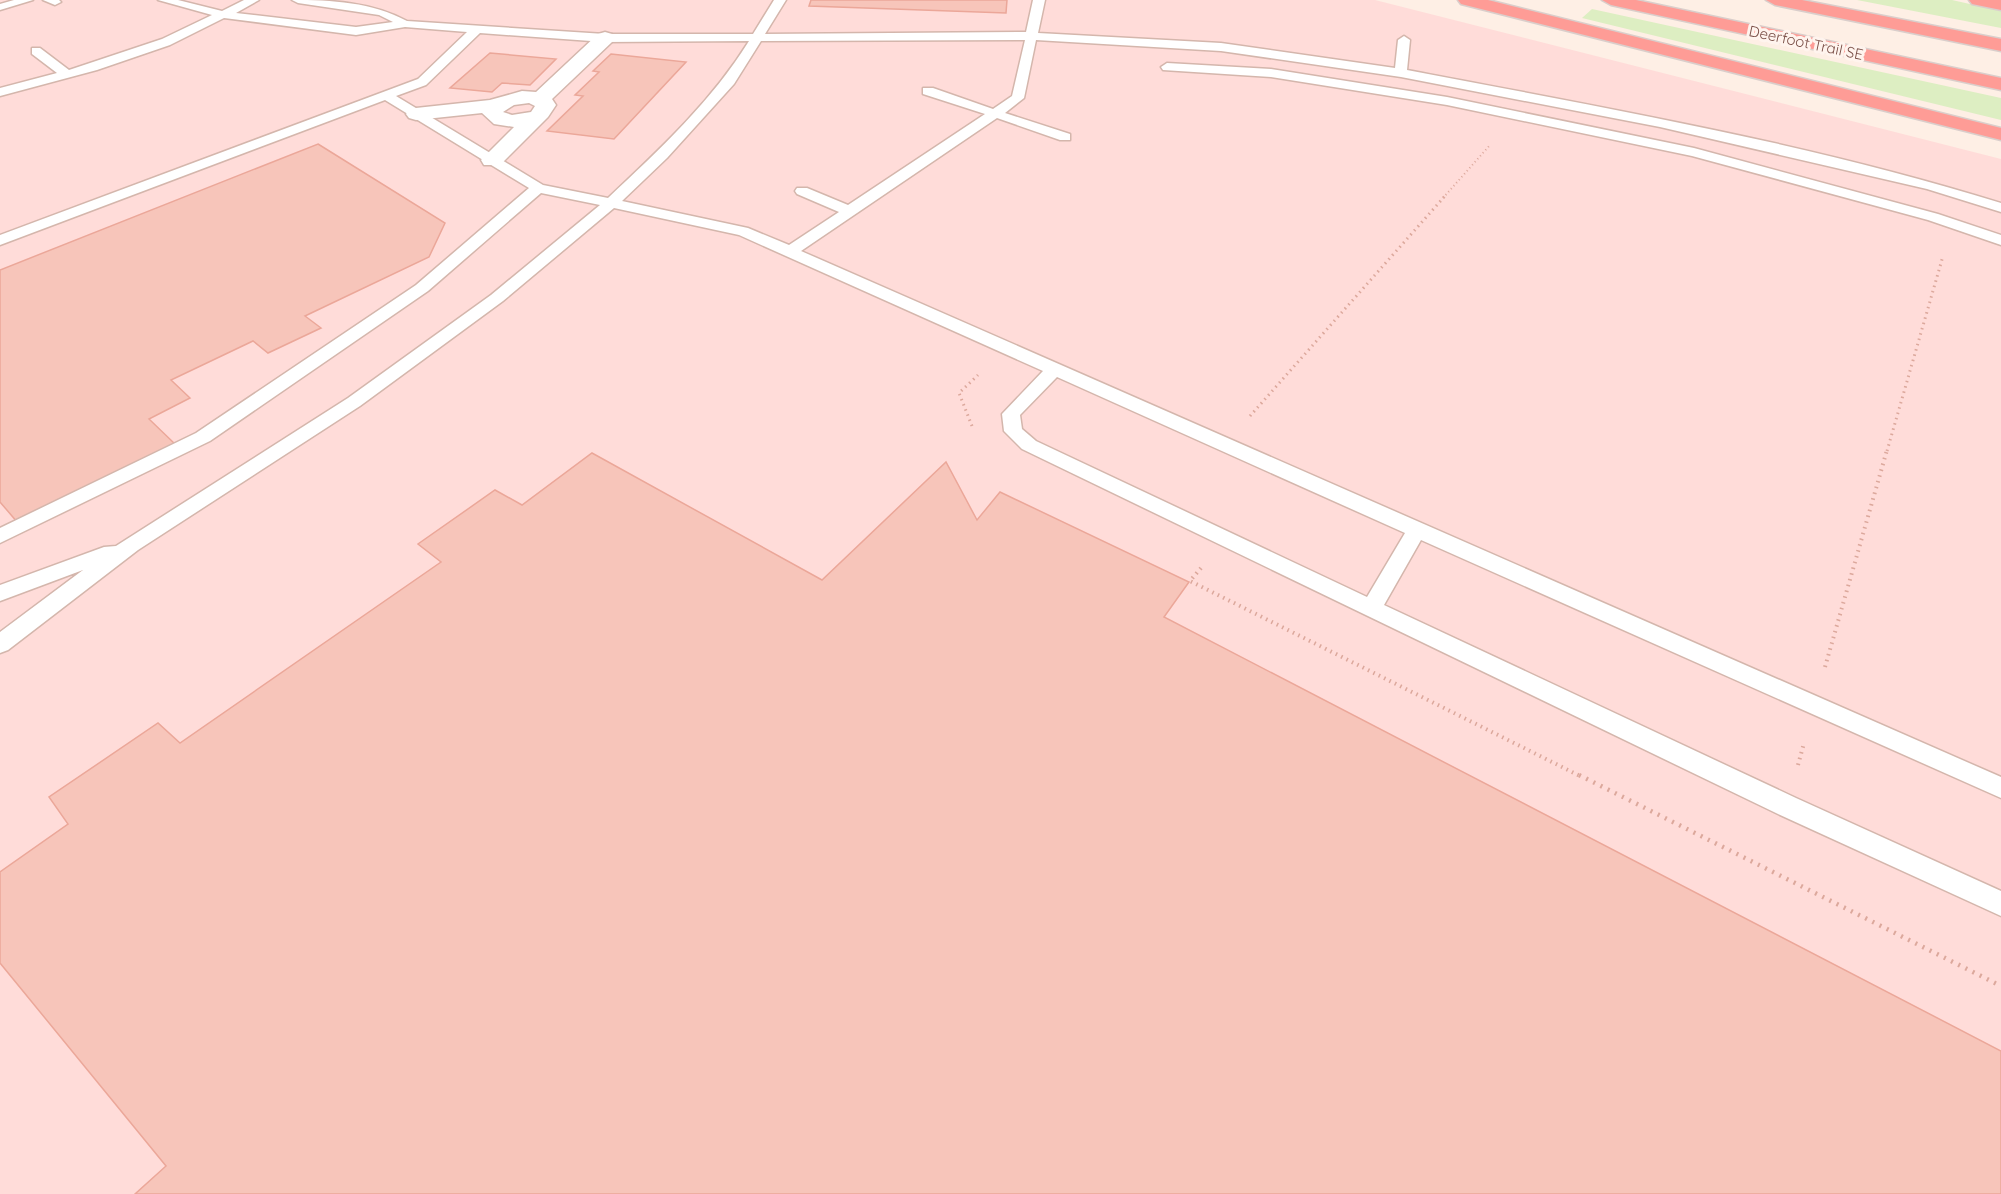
<svg xmlns="http://www.w3.org/2000/svg" width="2001" height="1194" font-family="Quicksand,sans-serif">
	<rect width="100%" height="100%" fill="#feefe5"/>
	<polygon fill="#ffdcd9" points="0,0 1375,0 2001,159 2001,1194 0,1194"/>
	<g fill="#ddeec2">
		<polygon points="1857,0 1952,0 2001,11 2001,28"/>
		<polygon points="1592,9 2001,98 2001,120 1582,18"/>
	</g>
	<g fill="#f7c5ba" stroke="#eba799" stroke-width="1.5">
		<polygon points="811,0 1007,0 1006,13 809,6"/>
		<polygon points="490,53 556,59 530,85 502,83 492,92 450,88"/>
		<polygon points="611,54 686,62 614,139 547,131 583,96 575,95 599,72 593,71"/>
		<polygon points="318,144 445,223 429,257 305,316 321,328 268,353 253,341 171,380 190,398 149,419 175,444 18,523 0,502 0,270"/>
		<polygon points="592,453 822,580 946,462 977,520 1000,492 1189,582 1164,617 2001,1051 2001,1194 135,1194 166,1166 0,963 0,872 68,824 49,797 158,723 180,743 441,562 418,544 495,490 522,505"/>
	</g>
	<g fill="none" stroke-linecap="round" stroke-linejoin="round">
		<g stroke="#d4b6ac" stroke-width="3">
			<g id="lane">
				<polygon points="14,0 33,0 0,10 0,4"/>
				<polygon points="43,0 59,0 61,2 55,5"/>
				<path d="M158,0H178L222,11L244,0H259L236,13L356,27L393,22L379,15L298,3L292,0C332,0 372,2 407,21L605,34H753L774,0H786L765,34L1026,32L1033,0H1045L1038,33L1221,43L1395,68L1398,40L1404,36L1410,40L1407,70C1605,108 1809,143 2001,203V212L1927,189L1660,127L1401,77L1221,51L1036,40L1024,98L1005,113L1070,134V140H1060L997,118L801,251L2001,777V798L1421,540L1384,605L1796,798L2001,891V916L1778,814L1022,449L1004,431L1002,414L1043,371L739,235L614,208L503,301L360,406L138,550L8,650L0,653V632L83,570L0,601V585L104,547L116,546L348,398L491,295L600,205L541,193L428,291L210,441L0,543V528L196,433L416,285L529,188L385,100L0,245V235L418,79L467,32L405,27L356,35L224,18L170,45L97,70L0,96V88L57,73L32,54V48H40L69,70L162,39L212,15ZM480,33L605,42L749,41C711,102 660,149 608,198L543,185L396,96L426,85ZM1025,40L1012,96L993,109L933,88H923V94L985,114L848,205L807,188H797L795,191L797,194L839,212L789,245L748,228L622,201L667,158L734,84L761,41ZM1057,377L1405,533L1367,597L1036,441L1022,429L1020,415Z"/>
				<polygon points="1167,63 1271,69 1447,97 1694,148 1938,214 2001,235 2001,245 1928,220 1692,156 1447,105 1271,77 1163,70 1161,67"/>
			</g>
		</g>
		<g stroke="#d4b6ac" stroke-width="3">
			<path id="street" d="M605,32L612,34L614,38L612,42L552,99L556,105L548,117L500,165H484L481,160L514,127L494,124L482,113L416,120L409,118L406,114L409,110L416,108L490,100L522,91L536,92L598,34ZM529,103L535,106L531,112L512,115L503,112L514,105Z"/>
		</g>
		<g stroke="#dacecb" stroke-width="3">
			<g id="highway">
				<polygon points="1458,0 1488,0 2001,128 2001,140 1461,4"/>
				<polygon points="1602,0 1636,0 2001,78 2001,90 1611,5"/>
				<polygon points="1766,0 1802,0 2001,39 2001,51 1775,5"/>
				<polygon points="1969,0 2001,0 2001,10 1972,4"/>
			</g>
		</g>
		<polyline stroke="#dca89c" stroke-width="2" stroke-dasharray="1 3" stroke-linecap="butt" points="1443,198 1490,145"/>
		<g stroke="#dca89c" stroke-width="3" stroke-dasharray="1.5 4" stroke-linecap="butt">
			<polyline points="1250,416 1445,196"/>
			<polyline points="972,426 959,393 978,375"/>
			<polyline points="1887,451 1943,256"/>
		</g>
		<g stroke="#dca89c" stroke-width="4" stroke-dasharray="1.5 4.5" stroke-linecap="butt">
			<polyline points="1201,568 1190,581 1582,777"/>
			<polyline points="1825,667 1887,450"/>
			<polyline points="1798,765 1804,743"/>
		</g>
		<polyline stroke="#dca89c" stroke-width="4.5" stroke-dasharray="2 6" stroke-linecap="butt" points="1579,775 2001,986"/>
		<use href="#lane" fill="#fff" fill-rule="evenodd"/>
		<use href="#street" fill="#fff" fill-rule="evenodd"/>
		<use href="#highway" fill="#fe9c96" fill-rule="evenodd"/>
	</g>
	<g text-anchor="middle" stroke-width="6" stroke-linejoin="round" paint-order="stroke">
		<g font-size="15" fill="#7a4f47" stroke="#fff4ee">
			<text transform="translate(1806 43) rotate(12)" y="5">Deerfoot Trail SE</text>
		</g>
	</g>
</svg>
